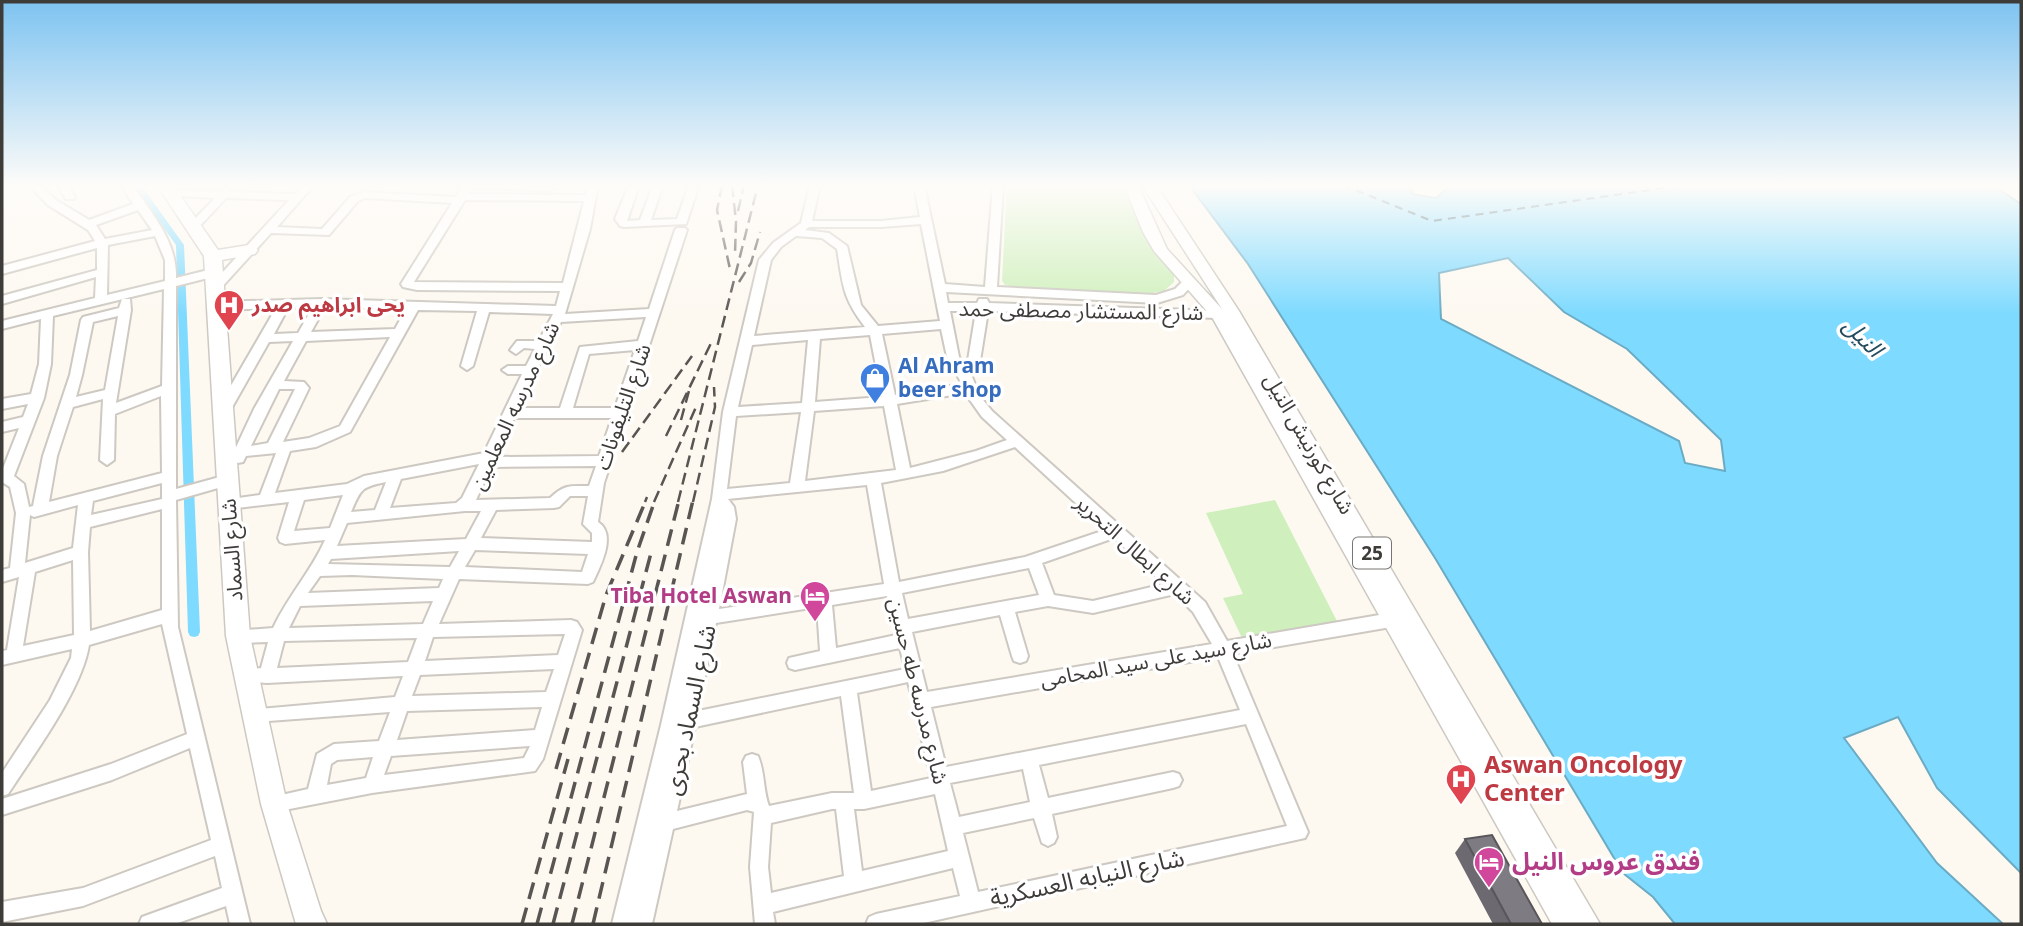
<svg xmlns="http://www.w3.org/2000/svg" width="2023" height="926" font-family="'Noto Sans','Noto Sans Arabic',sans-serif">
	<rect width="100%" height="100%" fill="#fdf9f1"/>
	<g fill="#cff0bc">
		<polygon points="1007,185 1126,185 1146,236 1174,275 1174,282 1164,291 1152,293 1038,290 1005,285 1002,281"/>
		<polygon points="1275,500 1338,623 1242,638 1223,598 1243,594 1206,513"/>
	</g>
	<path fill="#7edaff" stroke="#6babc4" stroke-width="2" fill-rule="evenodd" d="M1189,185H1410L1413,194L1436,198L1450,185H1993L2021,204V873L1937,788L1898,717L1844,738L1937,863L2003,924H1675L1653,897L1623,873L1435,558L1248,264ZM1508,258L1564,312L1627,349L1721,440L1725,471L1685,463L1679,441L1441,319L1439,273Z"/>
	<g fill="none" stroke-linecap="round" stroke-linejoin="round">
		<polygon fill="#7edaff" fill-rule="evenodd" points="133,185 141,185 184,245 200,632 198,636 194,637 190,636 188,632 176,245"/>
		<polyline stroke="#234c5c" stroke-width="2" stroke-dasharray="8 6" stroke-linecap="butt" points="1343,185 1432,221 1685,185"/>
		<g stroke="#cdc9c2" stroke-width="4">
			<g id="minor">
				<path d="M29,185H40L56,200L89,220L133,204L121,185H132C152,214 177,241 176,278L216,268L220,269L221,274L289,200L226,198L197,229L193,230L187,227L215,198L167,195L166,193L171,190L221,191L227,188L232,192L295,194L303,185H314L277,227L322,229L350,197L363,192L456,197L463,185H551L554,188L549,191L473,187L469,194L586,195L588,185H598L590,229L565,314L649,309L675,230L677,228H685L687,230L604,483L598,522C617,534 601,565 593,582L588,584L459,579L439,624L571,620L577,622L582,630L543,759L535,771L372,793L274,812L268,810L265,804L268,798L308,789L317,754L334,744L379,741L390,712L255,722L249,720L247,715L249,710L395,697L403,676L267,683L241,681L239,676L241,671L261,668L268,642L238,643L232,641L230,636L232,631L273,628C288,596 312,570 325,540L285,544L280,542L278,538L289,502L229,509L224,508L222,504L224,500L260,495L276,453L246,456L243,462L238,463L231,458L254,409L293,341L269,342L230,411H220L218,408L276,308L215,310L209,306L215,302L321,299L556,306L560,291L417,290L403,287L401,284L452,203L365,198L358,201L329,235L271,233L220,289H212L210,286L220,275L176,286V489L227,475L232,476L234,480L232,484L176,500L178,627L250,924H230L226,906L175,924H139L142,917L222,888L215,856L83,906L2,922V902L83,888L211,840L190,748L112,780L2,815V799L111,764L187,734L162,624L89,645C82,690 34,754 8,794L2,796V773L50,700L71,658L72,649L2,665V651L7,650L19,577L2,582V570L10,568L16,513L10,487L2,482V471L19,428L2,432V422L23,417L28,404L2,409V399L31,394L39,364L41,319L2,329V321L95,298L96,277L2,304V296L97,270V248L2,274V266L95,241L88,230L48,205ZM465,200L584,201L563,283L414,282ZM138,210L152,230L105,239L96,225ZM155,236L165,260V281L107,295L108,245ZM164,289L162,386L116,403L131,310L130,299H122L119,308L83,317L81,320L70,375L43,456L33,506L29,507L24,484L14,476L44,398L51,364L53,316ZM313,307L298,333L274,334L288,308ZM325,307L406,309L395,329L311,332ZM418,310L477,311L461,366L467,370L473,366L489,312L553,314L539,341H517L510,350L516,354L524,348L535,349L526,366H508L502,370L508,374H522L484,453L364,476L347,484L275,493L290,451L316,447L350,432ZM118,316L105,390L76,397L82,375L93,322ZM646,317L638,341L580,347L560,408H518L561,322ZM390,337L340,426L309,438L283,442L309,388L304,382L284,381L306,341ZM635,350L615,408H573L589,354ZM279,389H295L268,443L251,446ZM161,396L162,473L49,502L57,456L73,407L103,399L100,460L107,465L114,460L115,414ZM514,418H612L599,456L496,457ZM479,464L462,498L456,503L390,508L401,479ZM596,466L589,486C570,486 565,484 550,498L476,500L491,467ZM386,482L375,510L351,512C361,489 361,487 386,482ZM162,483V499L91,515L93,501ZM343,495L330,528L294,531L304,500ZM570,496H588L583,524L592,533V542L481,538L496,510L554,508L559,507ZM78,505L73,548L25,563L30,515L34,517ZM162,509V610L90,631L88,552L90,527ZM465,511H481L466,539L337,546L347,523ZM475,550L588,554L582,572L465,567ZM459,551L450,567L328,564L331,559ZM73,560L74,635L23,646L35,572ZM352,575L443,579L439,588L308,593L320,576ZM433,601L423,624L289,628L300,606ZM565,634L558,655L425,661L433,637ZM417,638L408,662L277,668L284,641ZM554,669L546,692L412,696L420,675ZM542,707L535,730L397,740L407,711ZM530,746L524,758L384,775L391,756ZM373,757L366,778L327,785L331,764L337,760Z"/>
				<polygon points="57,185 68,185 75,197 74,199 66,199"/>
				<polygon points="629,185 639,185 627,221 640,220 653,185 663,185 651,220 677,219 689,185 699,185 686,224 624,227 620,226 615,219"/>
				<path d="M810,185H820L812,221H881L920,217L914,185H924L945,284L985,287L993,185H1003L997,287L1156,295L1175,289L1185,279H1193L1195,282L1183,295L1157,303L946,292L948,303H977L979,299H987L989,303L1222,311L1224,314L1222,317L1218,318L988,311L980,361L971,374L979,395L992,411L1205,602L1227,641L1391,613L1397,615L1399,620L1397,625L1391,627L1233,654L1308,832L1305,838L919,924H866L869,917L876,914L960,896L953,868L773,912L775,924H755L750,867L754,812L747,810L673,829L652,924H632L654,831L632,924H612L661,725L712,499L723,412L759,260L773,243L801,223ZM921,224L940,321L878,326L861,305L847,246L829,233L805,230L809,227H881ZM796,236L822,238L837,249C843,285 842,297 865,327L754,336L771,260L781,247ZM950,311H976L968,360L964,364L959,357ZM941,329L947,357L962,384L895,395L882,334ZM870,335L882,397L815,402L820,339ZM808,340L802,403L738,407L752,345ZM965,393L982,417L1007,440L976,451L910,468L897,404ZM884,406L896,470L805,481L814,411ZM801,412L790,483L727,489L736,416ZM1015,447L1105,530L1025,557L899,582L881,483L943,471ZM867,485L884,584L719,609L736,519L734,507L728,499ZM1114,538L1164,584L1093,601L1054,595L1042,563ZM1029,568L1039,595L908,619L902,593ZM1175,594L1193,612L1212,644L927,692L912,632L1000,615L1012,656L1014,661L1020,663L1026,661L1028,656L1015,612L1048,606L1093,613ZM887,596L896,635L836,648L832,605ZM817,607L820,651L789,658L787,663L789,668L795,670L900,648L905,669L698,711L716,623ZM1218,657L1240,710L946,767L931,707ZM908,682L931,778L871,791L857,693ZM841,696L854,793H832L769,806C763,790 765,772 758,756L752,754L746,756L743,762L747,794L677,811L695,727ZM1246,724L1287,826L978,892L963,833L1034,818L1042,843L1048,846L1054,843L1057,837L1052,814L1173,788L1179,786L1182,780L1179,774L1173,772L1048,798L1039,765ZM1023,769L1030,802L959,817L950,783ZM935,794L948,851L862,871L854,809H864ZM832,809H836L844,876L771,893L768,867L771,823Z"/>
			</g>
		</g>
		<g stroke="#cdc9c2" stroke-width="3">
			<polygon id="major" points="1124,185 1138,185 1167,249 1222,309 1142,185 1156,185 1239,311 1600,924 1552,924 1212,317 1154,251 1143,232"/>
		</g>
		<g stroke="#cdc9c2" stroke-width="3">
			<polygon id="highway" points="157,185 173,185 218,250 249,245 258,250 255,254 222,260 250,636 287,804 321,911 327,924 296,924 261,804 226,636 204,256"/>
		</g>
		<use href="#minor" fill="#fff" fill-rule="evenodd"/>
		<use href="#major" fill="#fff" fill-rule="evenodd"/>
		<use href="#highway" fill="#fff" fill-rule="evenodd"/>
		<g stroke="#585552" stroke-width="2.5" stroke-dasharray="12 6" stroke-linecap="butt">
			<polyline points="722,185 717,210 730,269"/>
			<polyline points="732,185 736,221 735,254"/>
			<polyline points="738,211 744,185"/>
			<polyline points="739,282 751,263 760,232"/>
			<polyline points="681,420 690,387"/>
			<polyline points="666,436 713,339"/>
			<polyline points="622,452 692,356"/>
			<polyline points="645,502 647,497"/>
			<polyline points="654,502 696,407"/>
			<polyline points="678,502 758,185"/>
			<polyline points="693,502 715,407 714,387"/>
		</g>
		<g stroke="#585552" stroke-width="3.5" stroke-dasharray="17 9" stroke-linecap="butt">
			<polyline points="556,769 606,595 646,500"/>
			<polyline points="522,924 568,759"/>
			<polyline points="537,924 637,552 655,500"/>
			<polyline points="553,924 651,553"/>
			<polyline points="572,924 679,500"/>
			<polyline points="593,924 693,500"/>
		</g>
	</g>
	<g fill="#6c6a70">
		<polygon points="885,185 906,185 906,186 885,187"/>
		<polygon points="1465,839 1542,924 1493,924 1455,853"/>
	</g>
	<polygon fill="#7e7b82" stroke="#58565b" stroke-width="2" points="1492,835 1542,924 1511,924 1465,839"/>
	<linearGradient id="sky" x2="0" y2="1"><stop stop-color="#7dc3f1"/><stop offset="0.59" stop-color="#fefcf9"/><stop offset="1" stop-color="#fefcf9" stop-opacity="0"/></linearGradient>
	<rect width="2023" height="315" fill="url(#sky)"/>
	<defs>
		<g id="hospital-pin" transform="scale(1.575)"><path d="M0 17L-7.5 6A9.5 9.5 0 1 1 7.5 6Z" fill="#e0444e" stroke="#fff"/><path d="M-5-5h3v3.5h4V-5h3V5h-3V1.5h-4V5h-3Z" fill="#fff"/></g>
		<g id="shop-pin" transform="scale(1.575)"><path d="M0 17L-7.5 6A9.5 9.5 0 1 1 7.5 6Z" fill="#3f7fe0" stroke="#fff"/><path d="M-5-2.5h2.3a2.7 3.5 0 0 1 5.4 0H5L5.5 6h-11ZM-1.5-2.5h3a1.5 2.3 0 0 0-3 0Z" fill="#fff"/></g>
		<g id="hotel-pin" transform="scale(1.575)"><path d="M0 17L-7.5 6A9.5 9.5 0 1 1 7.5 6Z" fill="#d1479c" stroke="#fff"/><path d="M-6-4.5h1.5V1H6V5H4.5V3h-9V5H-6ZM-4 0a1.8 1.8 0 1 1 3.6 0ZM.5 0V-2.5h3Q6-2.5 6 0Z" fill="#fff"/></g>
	</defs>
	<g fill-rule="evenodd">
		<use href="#hospital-pin" x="229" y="305"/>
		<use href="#shop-pin" x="875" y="378"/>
		<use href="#hotel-pin" x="815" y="596"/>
		<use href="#hospital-pin" x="1461" y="779"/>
		<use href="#hotel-pin" x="1489" y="862"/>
	</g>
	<g text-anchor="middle" stroke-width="7" stroke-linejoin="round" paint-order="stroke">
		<rect fill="#fff" stroke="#787674" stroke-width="2" x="1353" y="537.5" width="38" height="31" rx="5"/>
		<g font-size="19" font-weight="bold" fill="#3e3c39">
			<text x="1372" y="560">25</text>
		</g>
		<g font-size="21" font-weight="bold" fill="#be3a42" stroke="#fff" text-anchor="start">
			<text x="252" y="312">يحى ابراهيم صدر</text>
		</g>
		<g font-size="21" fill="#3e3c39" stroke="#fff">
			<text transform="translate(1081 311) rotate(1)" y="7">شارع المستشار مصطفى حمد</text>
			<text transform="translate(515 406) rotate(-65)" y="7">شارع مدرسه المعلمين</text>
			<text transform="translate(623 407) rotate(-71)" y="7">شارع التليفونات</text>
			<text transform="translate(1309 444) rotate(60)" y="7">شارع كورنيش النيل</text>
			<text transform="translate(232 550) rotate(-94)" y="7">شارع السماد</text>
			<text transform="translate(1135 550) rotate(42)" y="7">شارع ابطال التحرير</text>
			<text transform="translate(1156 660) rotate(-10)" y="7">شارع سيد على سيد المحامى</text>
			<text transform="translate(918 691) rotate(76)" y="7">شارع مدرسه طه حسين</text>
		</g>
		<g font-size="21" font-weight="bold" fill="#366cbe" stroke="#fff" text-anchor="start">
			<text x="898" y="373">Al Ahram<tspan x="898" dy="24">beer shop</tspan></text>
		</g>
		<g font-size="21" font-weight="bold" fill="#b23c85" stroke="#fff" text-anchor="end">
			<text x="792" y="603">Tiba Hotel Aswan</text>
		</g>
		<g font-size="23" font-style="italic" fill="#234c5c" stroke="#fff">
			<text transform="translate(1863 337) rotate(45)" y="8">النيل</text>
		</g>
		<g font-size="24" fill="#3e3c39" stroke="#fff">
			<text transform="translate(690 710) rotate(-78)" y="8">شارع السماد بحرى</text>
			<text transform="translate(1087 878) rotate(-12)" y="8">شارع النيابه العسكرية</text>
		</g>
		<g font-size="24" font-weight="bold" fill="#be3a42" stroke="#fff" text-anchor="start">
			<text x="1484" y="773">Aswan Oncology<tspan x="1484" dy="28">Center</tspan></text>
		</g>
		<g font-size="24" font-weight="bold" fill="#b23c85" stroke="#fff" text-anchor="start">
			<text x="1512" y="870">فندق عروس النيل</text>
		</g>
	</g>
	<rect width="2023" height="926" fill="none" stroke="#3e3c39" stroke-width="7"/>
</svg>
